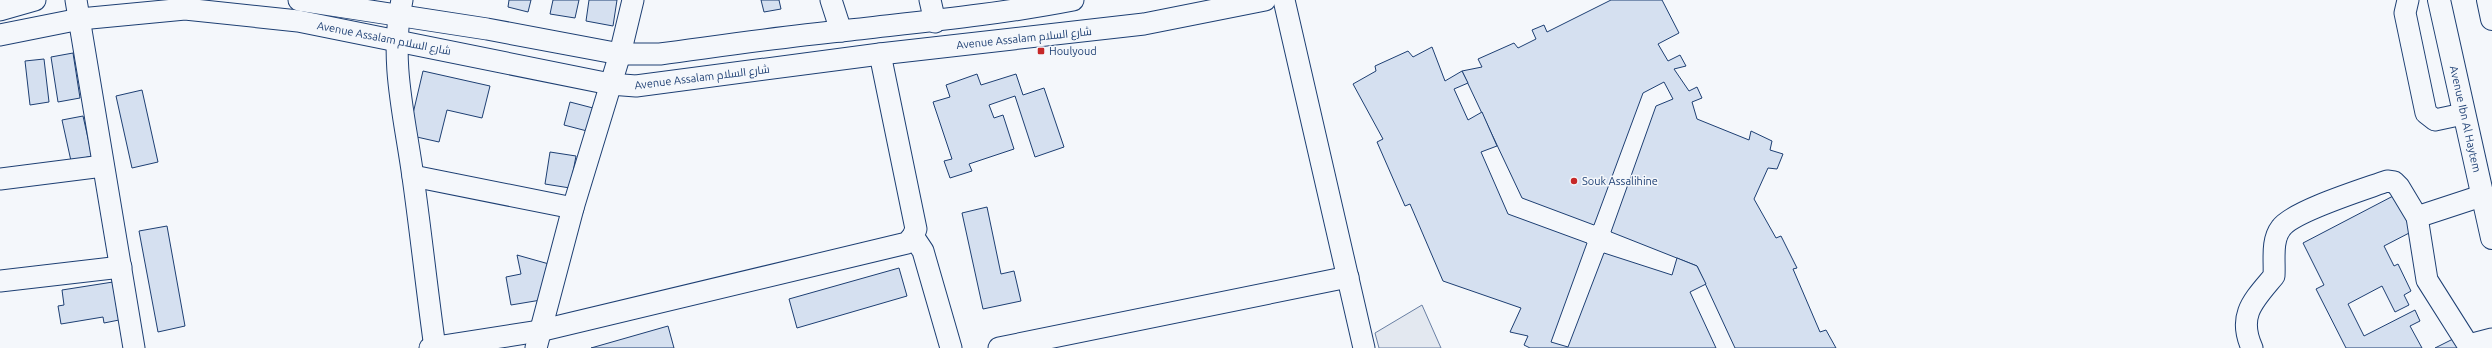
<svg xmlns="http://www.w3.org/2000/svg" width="2492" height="348" font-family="Ubuntu,Cairo,sans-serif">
	<rect width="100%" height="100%" fill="#f4f7fb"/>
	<polygon fill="#e3e8f0" stroke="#687fa3" points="1422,305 1441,348 1379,348 1375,333"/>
	<g fill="#d5e0f0" stroke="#1d3f73">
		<polygon points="509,0 531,0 528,12 508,7"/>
		<polygon points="553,0 579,0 575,18 550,14"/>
		<polygon points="589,0 617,0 613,26 586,21"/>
		<polygon points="761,0 779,0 781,9 764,12"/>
		<polygon points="1611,0 1662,0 1679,33 1658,44 1668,61 1680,55 1686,66 1674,69 1689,91 1697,87 1702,98 1692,102 1697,119 1749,140 1751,131 1772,141 1770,150 1783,154 1777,169 1768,168 1754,199 1776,238 1781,236 1797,268 1793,269 1820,332 1826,330 1836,348 1735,348 1697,266 1611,232 1656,106 1673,99 1664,82 1643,93 1594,225 1522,198 1462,71 1482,67 1478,59 1514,43 1518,48 1536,39 1532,30 1544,25 1547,32"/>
		<polygon points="1432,47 1445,81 1462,71 1468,83 1454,89 1468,120 1482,112 1497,146 1481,152 1508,214 1587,243 1551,342 1568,347 1604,253 1672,275 1677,258 1697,266 1706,284 1690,292 1716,348 1530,348 1524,345 1528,336 1510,332 1521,308 1443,281 1410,204 1405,206 1377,142 1383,139 1353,84 1376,71 1375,66 1408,51 1413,57"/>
		<polygon points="73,53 80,98 58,102 51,57"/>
		<polygon points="44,59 49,102 30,105 25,61"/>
		<polygon points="423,71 490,86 482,118 447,110 439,142 408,135"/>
		<polygon points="977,74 981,85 1016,74 1023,95 1044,88 1064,147 1035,157 1015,96 989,105 994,118 1003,115 1014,149 969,164 972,171 950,178 944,161 952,159 933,102 950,97 946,85"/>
		<polygon points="142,90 158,162 132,168 116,96"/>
		<polygon points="570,102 593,108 587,131 564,125"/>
		<polygon points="83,116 92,156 71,161 62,120"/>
		<polygon points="550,152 576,156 570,188 545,184"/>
		<polygon points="2395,195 2413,231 2384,246 2394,266 2398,264 2411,291 2404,295 2409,305 2395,312 2382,286 2348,304 2364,336 2415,310 2420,321 2410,326 2422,348 2346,348 2316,289 2324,285 2303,243"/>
		<polygon points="987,207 1001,274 1014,271 1021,301 983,309 962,213"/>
		<polygon points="167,226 185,326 158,332 139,231"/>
		<polygon points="517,255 549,264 541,300 511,305 506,277 521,274"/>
		<polygon points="899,268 907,296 797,328 789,299"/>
		<polygon points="113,282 119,320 104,323 103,317 61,324 58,306 64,305 62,290"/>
		<polygon points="668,326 674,348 591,348"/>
		<polygon points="2457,337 2462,348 2435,348"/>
	</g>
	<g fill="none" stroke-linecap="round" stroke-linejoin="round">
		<g stroke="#1d3f73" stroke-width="23">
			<g id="minor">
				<polyline points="76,0 134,348"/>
				<path d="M299,0L487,29L620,54H660C720,46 780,37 841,31C918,22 996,15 1073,0"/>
				<path d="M402,0C389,60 405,118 413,177C421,234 427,291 435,348"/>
				<polyline points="831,0 841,31"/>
				<polyline points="930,0 935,22"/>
				<polyline points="1284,0 1364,348"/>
				<polyline points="2408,0 2405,13 2426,113 2435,120 2463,114"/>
				<polyline points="0,10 35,0"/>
				<polyline points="0,35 80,19 185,9 298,21 610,84 636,86 880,54 1144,24 1265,0"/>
				<polyline points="413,176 573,208"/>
				<polyline points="0,179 103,166"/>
				<polyline points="2417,217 2481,196"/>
				<polyline points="913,236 923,251 951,348"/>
				<polyline points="0,281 121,267"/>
				<polyline points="2469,345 2492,339"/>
				<polyline points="430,348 539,331 907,243 913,236 916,229 880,54"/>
				<polyline points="536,348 573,208 620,54 633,0"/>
				<polyline points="999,348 1348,277"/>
				<path d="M2252,348C2237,315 2254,300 2274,276C2275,261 2271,241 2281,228C2293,211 2365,189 2387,181L2394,182L2399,187L2417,217L2427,280L2470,348"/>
			</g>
		</g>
		<g stroke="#1d3f73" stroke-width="24">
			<g id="major">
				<path id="s1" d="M2439,0L2492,238"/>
				<polyline points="2488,0 2492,19"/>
			</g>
		</g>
		<use href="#minor" stroke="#f4f7fb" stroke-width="21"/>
		<use href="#major" stroke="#f4f7fb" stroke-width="22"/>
	</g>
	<g fill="#c62828" stroke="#f4f7fb" stroke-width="1.5">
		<rect x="1037" y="47" width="8" height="8" rx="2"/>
		<circle cx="1574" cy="181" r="4"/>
	</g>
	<g text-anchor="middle" stroke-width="3" stroke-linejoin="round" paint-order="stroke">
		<g font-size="11" fill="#1d3f73" stroke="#f4f7fb">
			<text transform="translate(384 38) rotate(11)" y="4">Avenue Assalam شارع السلام</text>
			<text transform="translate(1024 38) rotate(-6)" y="4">Avenue Assalam شارع السلام</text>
			<text transform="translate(702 77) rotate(-7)" y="4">Avenue Assalam شارع السلام</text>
			<text dy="4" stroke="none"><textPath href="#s1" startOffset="122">Avenue Ibn Al Haytem</textPath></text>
		</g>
		<g font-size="11" fill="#1d3f73" stroke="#f4f7fb" text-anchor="start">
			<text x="1049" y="55">Houlyoud</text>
			<text x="1582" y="185">Souk Assalihine</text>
		</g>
	</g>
</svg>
